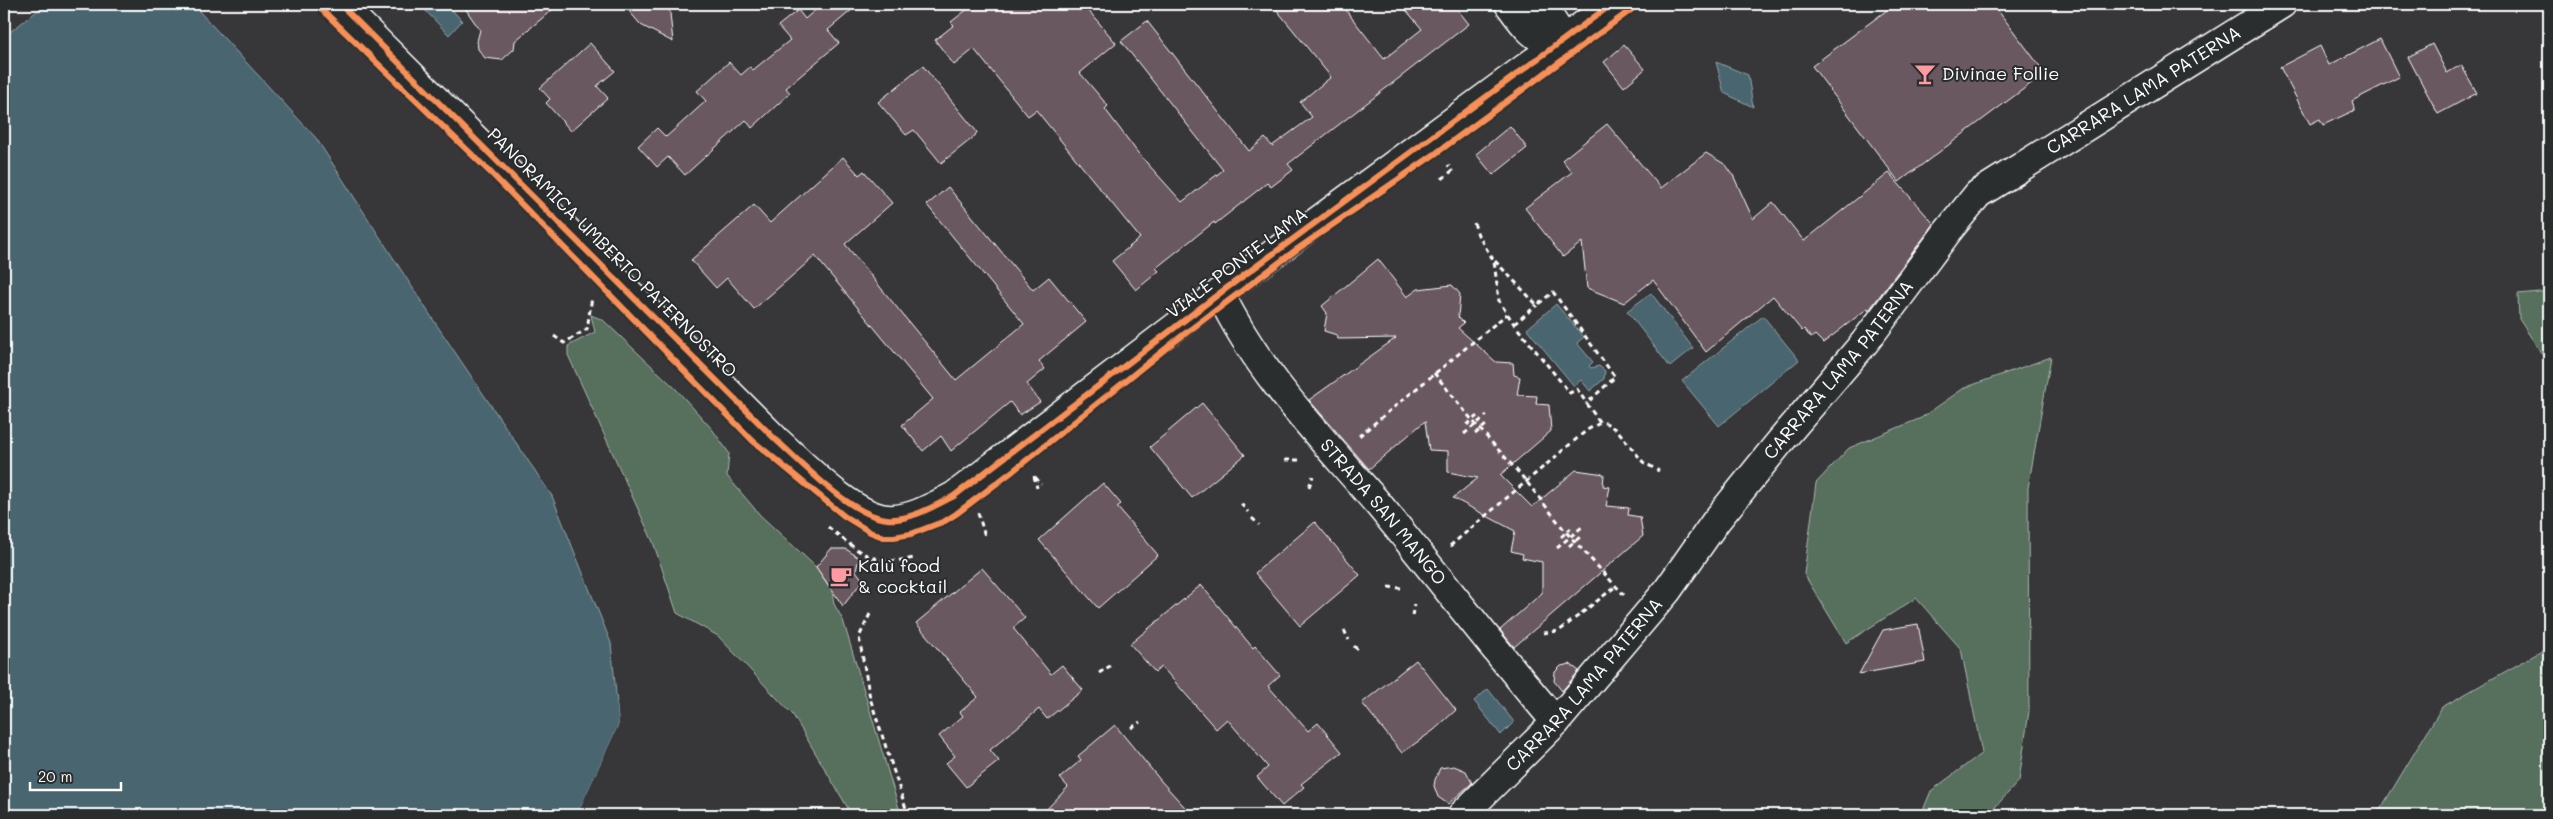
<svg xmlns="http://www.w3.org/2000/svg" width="2553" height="819" font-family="Mali,sans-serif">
	<rect width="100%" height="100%" fill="#373638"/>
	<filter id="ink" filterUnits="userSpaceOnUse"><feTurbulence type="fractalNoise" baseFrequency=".02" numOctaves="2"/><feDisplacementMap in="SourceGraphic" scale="10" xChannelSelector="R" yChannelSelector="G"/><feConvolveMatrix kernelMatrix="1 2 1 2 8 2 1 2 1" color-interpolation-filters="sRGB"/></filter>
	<g filter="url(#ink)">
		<g fill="#56705d" stroke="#aab8ae">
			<polygon points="2549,291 2549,365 2519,319 2518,294"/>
			<polygon points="591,315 603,320 675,388 712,429 729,453 727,476 760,515 816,567 832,591 834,604 843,620 901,815 852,815 793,715 718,636 677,613 653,542 568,355 568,346 595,332"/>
			<polygon points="2051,357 2028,488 2029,711 2019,781 1988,815 1921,815 1931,791 1982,753 1961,649 1916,598 1846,643 1804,574 1816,483 1849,448 1921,418 1964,388"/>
			<polygon points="2549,647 2549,815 2377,815 2442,707"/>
		</g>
		<g fill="#4a666f" stroke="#92a3a9">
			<polygon points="46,4 190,4 198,10 316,138 436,324 552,496 611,643 619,724 579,810 579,815 4,815 4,35 6,35"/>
			<polygon points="419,4 447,4 462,21 449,35"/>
			<polygon points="1716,62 1748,75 1753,107 1724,93"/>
			<polygon points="1651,293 1693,348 1670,367 1627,311"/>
			<polygon points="1556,304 1584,337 1577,343 1593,362 1589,366 1591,368 1599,366 1605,371 1604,379 1590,391 1581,380 1574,386 1527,329"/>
			<polygon points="1763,316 1799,360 1719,426 1682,381"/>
			<polygon points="1488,689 1514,722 1501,735 1474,701"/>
		</g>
		<polygon fill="#373638" points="617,701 620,704 621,724 581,811 582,815 579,815 579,810 619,724"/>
		<g fill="#69585e" stroke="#fff">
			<polygon points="462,4 559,4 515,41 514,49 502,60 485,58 478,49 477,41 480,30"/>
			<polygon points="623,4 669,4 673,42 641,25"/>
			<polygon points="822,4 859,4 828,30 839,43 786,88 790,93 752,128 746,120 685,175 668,157 657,167 638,146 657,128 666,137 706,101 697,91 729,62 741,75 750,67 753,70 790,40 778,26 798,10 805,19"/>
			<polygon points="974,4 1083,4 1116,43 1080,73 1108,106 1105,109 1138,153 1182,202 1223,170 1121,41 1147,21 1249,151 1265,138 1272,146 1312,117 1300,102 1331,77 1272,4 1341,4 1384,59 1422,29 1401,4 1453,4 1469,24 1288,164 1293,170 1271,187 1267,183 1215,224 1214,222 1156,268 1159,271 1136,290 1112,261 1140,238 1036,110 1028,116 974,49 954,65 935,40 954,25 951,22"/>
			<polygon points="1895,4 1993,4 2045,73 1899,182 1812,66"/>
			<polygon points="2380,39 2399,77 2352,101 2355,110 2323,125 2320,119 2310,124 2280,67 2320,46 2329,65"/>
			<polygon points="590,43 615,71 597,86 608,98 571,131 546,103 550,99 540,88"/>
			<polygon points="2432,44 2447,73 2461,65 2477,93 2438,114 2408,57"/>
			<polygon points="1624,45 1645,69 1624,87 1604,62"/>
			<polygon points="923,66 977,132 974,137 941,163 914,130 906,135 878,102"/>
			<polygon points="1607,124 1661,188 1706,153 1726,165 1733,175 1753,219 1773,202 1804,241 1889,173 1934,224 1869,310 1868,308 1823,343 1815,335 1811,338 1804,329 1802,331 1773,296 1706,352 1653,280 1624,303 1587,288 1582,242 1563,257 1525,208 1572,172 1562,160"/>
			<polygon points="1510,126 1527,148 1493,175 1476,154"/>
			<polygon points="843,157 859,175 864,171 892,203 845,244 956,380 1024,324 927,205 948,187 1033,290 1049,277 1086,322 1039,361 1045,369 1027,384 1040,402 1020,415 1010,402 951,451 941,436 923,451 902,425 933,399 815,256 754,309 727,278 716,288 691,260 754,205 770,223"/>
			<polygon points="1378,259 1407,297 1418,289 1452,285 1460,294 1458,317 1464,323 1458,328 1496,362 1513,363 1514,375 1520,377 1517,395 1537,396 1536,404 1549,405 1551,431 1500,475 1532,507 1576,470 1604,474 1603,486 1610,487 1606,506 1629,508 1628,515 1640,517 1643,536 1514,647 1500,630 1542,593 1542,562 1522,558 1523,554 1511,551 1515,531 1453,498 1478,478 1448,472 1448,451 1429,450 1425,421 1369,469 1309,400 1396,338 1338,339 1337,335 1324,331 1327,313 1322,306"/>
			<polygon points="1202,403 1245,455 1192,498 1150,447"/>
			<polygon points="1103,483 1121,504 1117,507 1158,555 1098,608 1039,540"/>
			<polygon points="1315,522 1360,575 1300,626 1255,573"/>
			<polygon points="831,549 846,549 859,558 856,571 863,580 843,606 816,567"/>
			<polygon points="982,568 1025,618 1013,628 1051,674 1062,665 1083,690 1047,719 1039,709 990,750 999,761 966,787 946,763 955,756 939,736 963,716 960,712 978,697 916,623"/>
			<polygon points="1201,585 1253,648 1255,646 1280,675 1268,686 1308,731 1318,723 1342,752 1301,784 1304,787 1282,806 1257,777 1268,767 1227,719 1216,729 1162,667 1155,672 1130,644"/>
			<polygon points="1918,624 1925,662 1859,674 1883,630"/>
			<polygon points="1416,660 1456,710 1434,730 1402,753 1362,703"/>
			<polygon points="1570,664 1579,671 1562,691 1554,681 1555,672 1561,666"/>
			<polygon points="1115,725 1161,781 1192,815 1041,815 1068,787 1060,778 1081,760 1078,756"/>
			<polygon points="1454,766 1466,771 1472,783 1448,804 1438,797 1434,786 1435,780 1440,768"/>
		</g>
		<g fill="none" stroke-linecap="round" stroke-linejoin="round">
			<g stroke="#fff" stroke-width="31">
				<g id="minor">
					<path d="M340,4L776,440C802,463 851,516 887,519C909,521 935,506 954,496L1220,293L1612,4"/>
					<path d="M1509,4C1522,22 1534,41 1558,44V30L1541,4"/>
					<path id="s1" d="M1220,293C1258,374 1322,438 1379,505C1439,577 1495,651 1556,722"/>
					<path id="s2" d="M1462,815L1556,722L1667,591L1716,521L1779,443L1865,342L1948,231L1978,194L2282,4"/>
				</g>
			</g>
			<g stroke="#fff" stroke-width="3" stroke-dasharray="5 4" stroke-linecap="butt">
				<polyline points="1442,179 1452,171 1448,165"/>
				<polyline points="1474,223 1478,235 1494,261 1499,301 1514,324 1570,393 1577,389 1600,423"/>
				<polyline points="1495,261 1537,305 1553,292 1615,377 1586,404"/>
				<polyline points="1514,324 1537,305"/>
				<polyline points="554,336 564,343 587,329 592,297"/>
				<polyline points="1434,373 1472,420 1526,481 1566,532 1624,595"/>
				<polyline points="1467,425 1477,416"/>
				<polyline points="1464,434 1487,415"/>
				<polyline points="1475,434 1486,425"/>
				<polyline points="1359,436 1507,314"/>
				<polyline points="1285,460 1299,460"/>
				<polyline points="1034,476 1037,488"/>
				<polyline points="1035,477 1041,484"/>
				<polyline points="1309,487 1313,476"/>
				<polyline points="1241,504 1248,512"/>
				<polyline points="978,513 985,536"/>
				<polyline points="1252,518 1259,525"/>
				<path d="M828,527C860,552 871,567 914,558"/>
				<polyline points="1561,537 1571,528"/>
				<polyline points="1450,546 1587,430 1600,423 1606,423 1618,431 1643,462 1659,471"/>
				<polyline points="1569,546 1580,537"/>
				<polyline points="1557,548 1583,526"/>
				<polyline points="1388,587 1401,588"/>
				<polyline points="870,614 859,637 870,698 908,815"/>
				<polyline points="1412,616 1414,604"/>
				<polyline points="1344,630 1349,640"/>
				<polyline points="1543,633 1559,631 1616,586"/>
				<polyline points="1354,646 1360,652"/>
				<polyline points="1099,673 1110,666"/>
				<polyline points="1131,728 1140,722"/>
			</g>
			<use href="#minor" stroke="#2a2d2e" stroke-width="28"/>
			<g stroke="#2a2d2e" stroke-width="9">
				<g id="cycleway">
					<polyline points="316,4 491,173 753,441 844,516 870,532 883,537 894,537 911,534 945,521 956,514 1013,471 1174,342 1296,250 1435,154 1639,4"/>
					<path d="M340,4L776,440C802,463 851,516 887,519C909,521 935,506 954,496L1220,293L1612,4"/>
				</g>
			</g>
			<use href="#cycleway" stroke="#f78f57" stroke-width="6"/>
		</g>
	</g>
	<defs>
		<g id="bar-bare" transform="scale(1.725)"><path d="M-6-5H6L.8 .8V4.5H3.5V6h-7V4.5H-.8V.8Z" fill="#ff9aa2" stroke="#2a2d2e" stroke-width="2.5" paint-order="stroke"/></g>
		<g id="cafe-bare" transform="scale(1.725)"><path d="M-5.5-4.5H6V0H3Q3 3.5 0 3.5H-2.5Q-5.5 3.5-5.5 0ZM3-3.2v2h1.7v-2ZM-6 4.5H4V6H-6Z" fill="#ff9aa2" stroke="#2a2d2e" stroke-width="2.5" paint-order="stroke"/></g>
	</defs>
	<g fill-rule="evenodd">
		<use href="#bar-bare" x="1925" y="74"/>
		<use href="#cafe-bare" x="841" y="576"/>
	</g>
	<g text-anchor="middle" stroke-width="4" stroke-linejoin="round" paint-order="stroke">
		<g font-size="18" fill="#fff" stroke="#2a2d2e" text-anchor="start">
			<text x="1942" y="80">Divinae Follie</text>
			<text x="858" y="572">Kalù food<tspan x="858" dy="21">&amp; cocktail</tspan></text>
		</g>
		<g font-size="18" fill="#fff" stroke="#2a2d2e">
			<text dy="6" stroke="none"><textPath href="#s2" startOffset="1004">CARRARA LAMA PATERNA</textPath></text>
			<text transform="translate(612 253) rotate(45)" y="6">PANORAMICA UMBERTO PATERNOSTRO</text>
			<text transform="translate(1237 263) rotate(-37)" y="6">VIALE PONTE LAMA</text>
			<text dy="6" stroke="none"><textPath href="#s2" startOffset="584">CARRARA LAMA PATERNA</textPath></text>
			<text dy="6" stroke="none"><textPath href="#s1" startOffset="274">STRADA SAN MANGO</textPath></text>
			<text dy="6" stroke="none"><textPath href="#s2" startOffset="179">CARRARA LAMA PATERNA</textPath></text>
		</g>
	</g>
	<rect width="2553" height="819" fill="none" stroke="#2a2d2e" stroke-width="20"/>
	<rect x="10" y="10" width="2533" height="799" fill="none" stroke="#fff" stroke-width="2" filter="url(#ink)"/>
	<path d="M30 782v8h91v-8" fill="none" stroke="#ffffff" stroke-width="2.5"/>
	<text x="38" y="782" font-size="15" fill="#ffffff" stroke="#2a2d2e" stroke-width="4" paint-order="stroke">20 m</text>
</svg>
